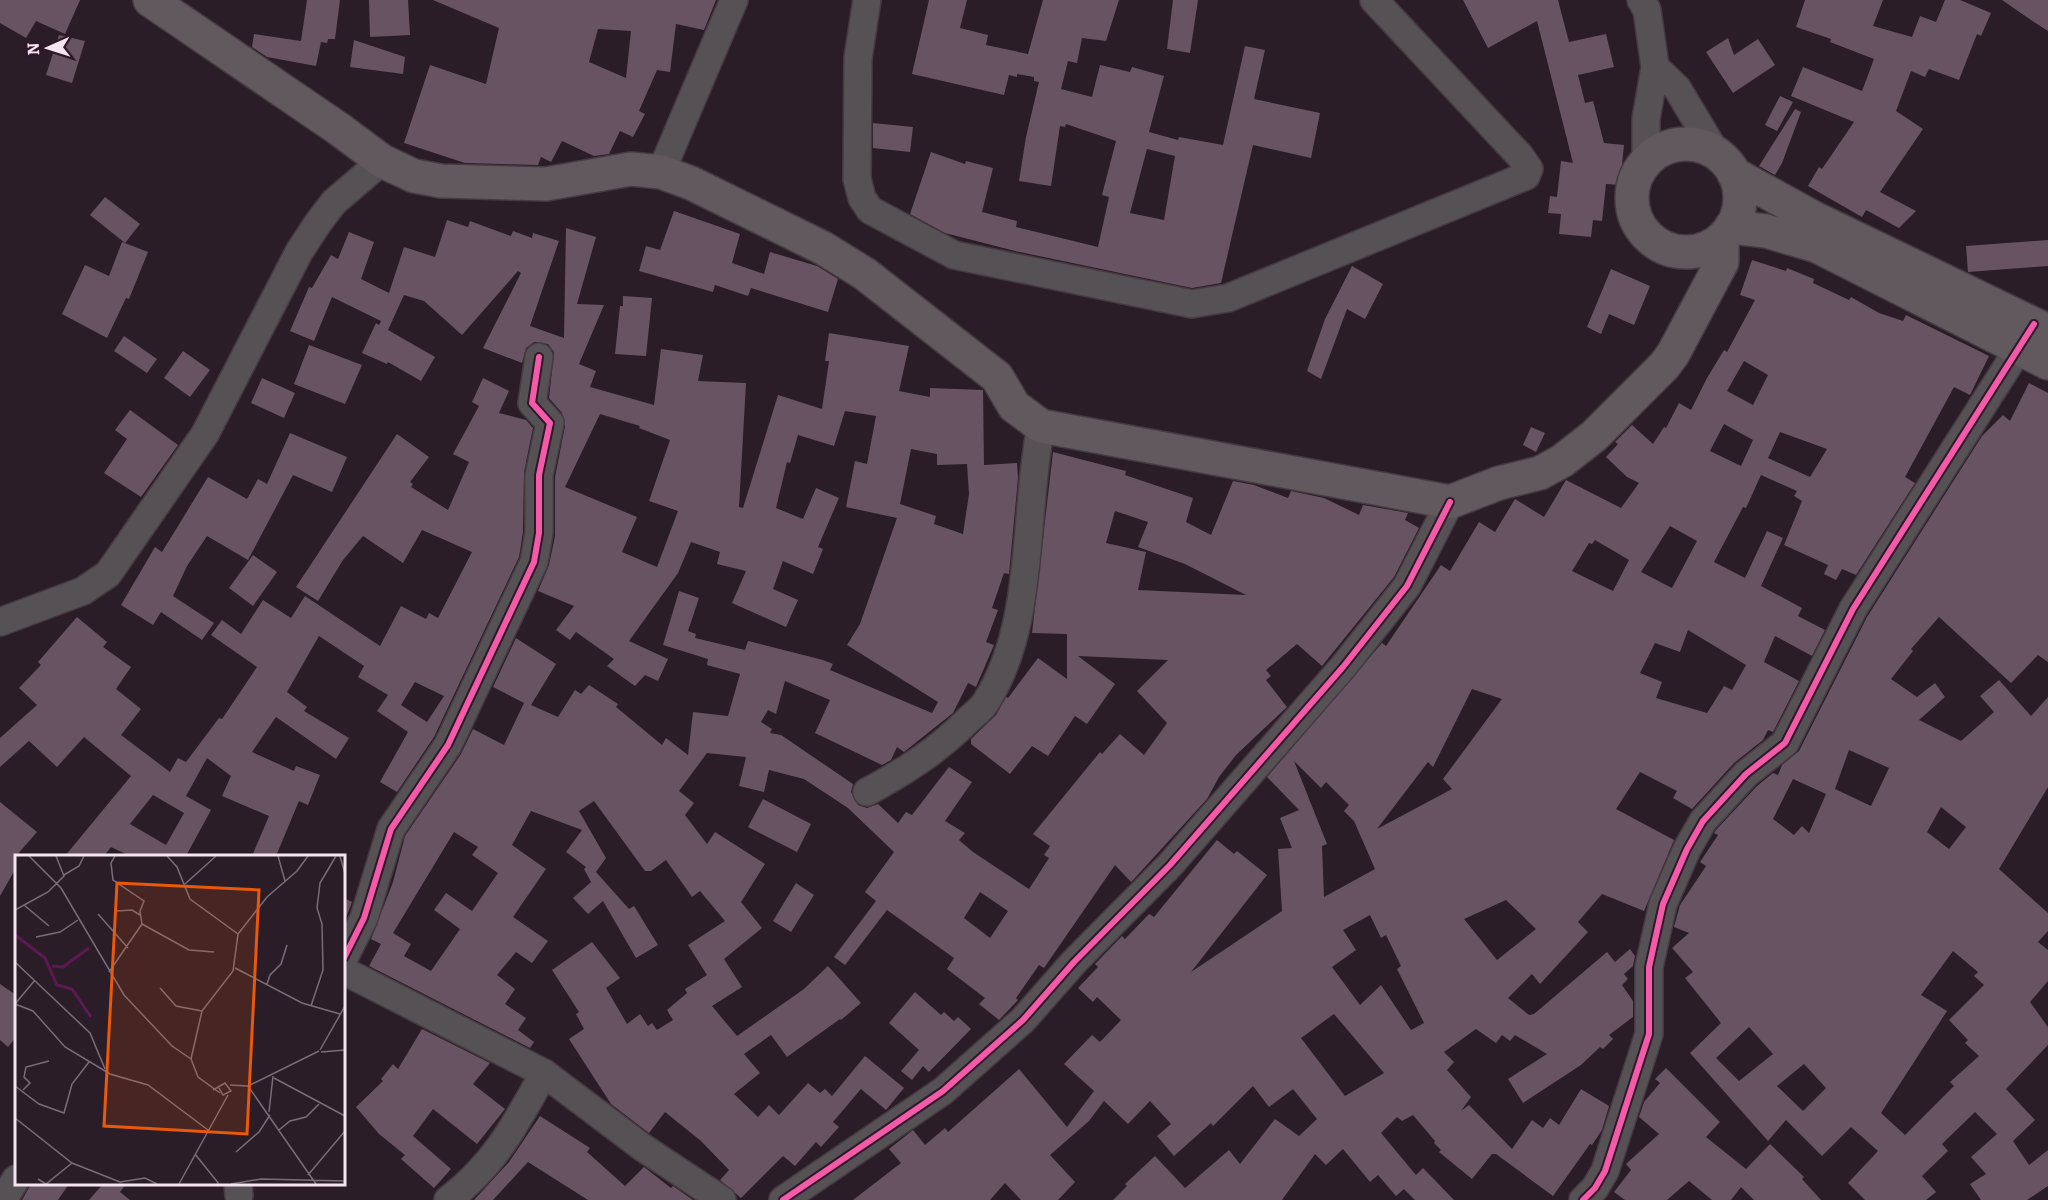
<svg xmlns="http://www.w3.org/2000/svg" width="2048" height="1200" font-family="Bitter,serif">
	<rect width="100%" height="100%" fill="#2a1d27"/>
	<g fill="#685363" fill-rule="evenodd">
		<polygon points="0,0 80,0 65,34 36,21 26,38 0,23"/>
		<polygon points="307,0 340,0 335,39 328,39 327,43 321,42 316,66 267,57 252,47 254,34 301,41"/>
		<polygon points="369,0 408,0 410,35 370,37"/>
		<path d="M433,0H716L704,30L676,24L670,72L657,70L639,111L645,114L633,137L620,131L609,154L594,156L562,141L551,162L541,157L538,165L465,163L404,143L430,65L486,84L499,28ZM598,29L631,31L626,78L589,62Z"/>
		<path d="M929,0H967L960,28L988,35L986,45L1028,54L1043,0H1119L1106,41L1082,38L1077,63L1068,61L1061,89L1092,97L1100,65L1130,72L1132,67L1164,76L1149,132L1178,140L1179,137L1223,145L1245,46L1265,50L1254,99L1320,113L1311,158L1253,145L1221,283L1192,288L1015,251L945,233L910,214L931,152L965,164L966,161L993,168L982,212L1017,221L1016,227L1098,247L1109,197L1102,195L1116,141L1066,124L1065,127L1060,126L1051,186L1019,181L1026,137L1039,82L1034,81V77L1017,74V77L1009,75L1004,95L912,74ZM1147,149L1175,156L1164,220L1130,213Z"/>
		<polygon points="1173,0 1198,0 1190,53 1167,49"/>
		<polygon points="1463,0 1558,0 1569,42 1606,34 1614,67 1578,75 1585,103 1593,101 1604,143 1624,145 1620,185 1606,184 1602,221 1593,220 1591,237 1559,234 1561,214 1548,213 1550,196 1557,197 1561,161 1573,163 1537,21 1488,48"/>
		<polygon points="1805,0 1883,0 1873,26 1912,37 1920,16 1936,22 1945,0 1960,0 1991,13 1981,36 1977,34 1959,80 1929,69 1925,77 1911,71 1896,111 1923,129 1880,192 1916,211 1899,228 1866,210 1862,217 1808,186 1819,167 1822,169 1854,122 1791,96 1803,67 1862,91 1874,59 1830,42 1831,39 1796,27"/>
		<polygon points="2002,0 2048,0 2048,31 2031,20"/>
		<polygon points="59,35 85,41 72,83 46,75"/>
		<polygon points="1728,38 1734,55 1758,39 1775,65 1733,93 1706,52"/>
		<polygon points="354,40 405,57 403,74 350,67"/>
		<polygon points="1780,96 1793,102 1777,131 1765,125"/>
		<polygon points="1795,109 1801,112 1782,163 1775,175 1759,166"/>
		<polygon points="873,123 913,127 910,152 873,148"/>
		<polygon points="105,197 140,224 125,243 90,215"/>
		<polygon points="674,211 740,234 732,263 764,274 770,252 817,266 838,279 828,312 751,288 748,296 715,285 713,292 639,271 646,246 660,250"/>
		<path d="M447,220L468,227L470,221L511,236L513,231L532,238L533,233L559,241L530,326L564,338L566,228L596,237L577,304L604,305L579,364L596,371L590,387L654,405L661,349L703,355L698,381L746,383L739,507L743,508L778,395L822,409L829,361H825L829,333L909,346L899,391L930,397V388L983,390L984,465L1017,463L1018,478L1009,574L1004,573L992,608L998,610L986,642L994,645L976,687L968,683L953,713L904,752L897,747L891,760L882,765L815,733L830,700L785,681L776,714L768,710L761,722L772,729L770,733L781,735L853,784L851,792L858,805L867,808L878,804L898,823L906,812L912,815L949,767L972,782L945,821L965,833L959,840L973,852L1029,889L1049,858L1044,855L1050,846L1033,834L1100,752L1102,754L1120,734L1144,755L1167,723L1137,691L1168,660L1078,656L1115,684L1087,724L1075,716L1048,756L1032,746L1010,774L971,744V739L996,715L1006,697L1008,698L1038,658L1067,679V634L1032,633L1053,452L1126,471L1125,475L1193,498L1186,522L1211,535L1233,481L1254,485L1288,498L1291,491L1324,498L1359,515L1363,505L1408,513L1405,520L1419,528L1394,577L1322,666L1297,644L1266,670L1271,676L1266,680L1287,707L1236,755L1219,777L1207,799L1134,879L1131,882L1115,865L1044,968L1039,965L1016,998L1018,1000L999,1020L979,1004L985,998L947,969L954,958L887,910L845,965L834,957L876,901L865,892L894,852L848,808L804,779L769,770L764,792L739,786L746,757L707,753L679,791L694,803L685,815L707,844L715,832L765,864L741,902L762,928L724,959L742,987L712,1006L737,1036L804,989L828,966L861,1003L841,1020L840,1019L787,1057L771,1035L744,1054L760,1073L734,1094L758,1117L769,1105L779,1115L808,1083L820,1093L825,1089L832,1096L865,1056L904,1088L886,1110L861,1089L833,1122L839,1127L821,1147L816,1142L795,1166L783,1156L741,1198L720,1180L729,1170L701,1141L665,1112L649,1133L611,1104L569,1039L584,1029L576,1014L579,1012L552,970L592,942L620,978L606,988L627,1024L640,1014L648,1026L652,1023L657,1030L673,1020L667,1010L687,993L685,989L707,975L688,945L725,921L700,891L692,897L666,860L651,871H645L594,801L579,811L606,858L596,872L629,909L634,906L658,945L636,958L603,901L588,914L573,898L591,882L584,869L586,867L566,852L582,830L531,811L512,845L546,869L513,917L548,941L532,963L516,952L497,975L515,989L505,1004L526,1018L518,1030L534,1042L530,1048L369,966L381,944L371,939L393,882L405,836L461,754L473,729L504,745L524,703L493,687L516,638L556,664L531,705L558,717L575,690L581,694L589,685L618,704L616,707L662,745L666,738L688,755L693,712L728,716L740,674L707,665L708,659L663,645L679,591L699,598L688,631L696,634L695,638L745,650L748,641L823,660L833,664L830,670L932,713L938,702L847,645L860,624L897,518L846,507L855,461L867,464L876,416L845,411L834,446L798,435L790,463L787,462L776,508L803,519L816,488L839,498L818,547L823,549L813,574L783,561L773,589L798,600L786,627L732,603L746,571L717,564L720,552L691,542L678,573L629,641L668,659L658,681L645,675L635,686L607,666L614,659L576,632L570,640L556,630L574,606L538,591L549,565L555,536V477L565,426L562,413L549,398L554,352L548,344L534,342L526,348L522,363L483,348L521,273L518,271L462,335L424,301L404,295L388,330L435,357L421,381L388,362L387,364L362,353L376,323L379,325L381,321L332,297L314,341L290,331L309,287L312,288L331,255L338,259L349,232L374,242L361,279L389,293L404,247L435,257ZM600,414L640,426L639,428L670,440L649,501L678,511L657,567L622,552L637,517L565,487ZM911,449L937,454V465L967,464L969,494L963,534L934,524L936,516L900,504ZM1115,511L1148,522L1138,547L1185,564L1246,595L1138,590L1146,552L1106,543ZM454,832L478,847L472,855L498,873L472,911L446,893L434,910L460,929L431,971L404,956L411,944L393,933ZM980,892L1008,911L990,938L964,918Z"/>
		<polygon points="2048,240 2048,266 1968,272 1966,246"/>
		<polygon points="122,242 148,252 129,299 126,298 107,338 62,314 85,265 109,276"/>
		<path d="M1752,260L1786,271L1787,268L1814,279L1813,283L1849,300L1851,297L1879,313L1903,321L1906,315L1989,356L1970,395L1954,387L1905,477L1915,483L1856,575L1842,569L1836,580L1824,574L1828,565L1784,545L1802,501L1794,496L1797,491L1761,475L1746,508L1743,507L1714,562L1745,578L1767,531L1783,538L1761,586L1802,608L1798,616L1825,630L1812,656L1775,636L1764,662L1799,681L1773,732L1768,730L1763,740L1734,763L1692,809L1673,798L1677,791L1640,772L1616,809L1674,840L1644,911L1602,894L1578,922L1588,932L1540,984L1532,974L1508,998L1529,1015L1534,1014L1607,952L1615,962L1630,949L1635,956L1633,966L1624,974L1628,979L1622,985L1633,1001V1017L1609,1035L1613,1039L1603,1049L1600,1047L1581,1065L1523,1103L1508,1079L1547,1054L1515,1035L1510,1041L1502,1035L1496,1043L1476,1029L1444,1052L1454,1062L1447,1070L1471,1097L1461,1111L1469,1105L1512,1149L1532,1120L1543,1128L1550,1118L1559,1125L1581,1089L1609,1106L1602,1130L1592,1145L1590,1144L1553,1196L1496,1154H1492L1472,1179L1439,1152L1441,1150L1434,1143L1435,1141L1413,1115L1402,1121L1397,1117L1381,1133L1416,1175L1423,1168L1454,1200H1415L1404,1189L1396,1196L1378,1175L1370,1182L1343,1149L1326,1165L1315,1154L1282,1200H1113L1127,1186L1125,1184L1155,1156L1185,1188L1229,1150L1240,1164L1275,1119L1299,1136L1317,1119L1293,1089L1269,1107L1253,1086L1213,1126L1211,1123L1174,1156L1157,1136L1171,1124L1150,1101L1128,1124L1104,1101L1089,1121L1050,1155L1075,1182L1058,1200H1021L1005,1183L990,1200H853L901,1163L889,1149L913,1130L925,1145L945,1128L948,1132L1019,1069L1067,1127L1094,1091L1064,1064L1092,1035L1100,1042L1121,1020L1097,997L1093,1002L1078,988L1098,967L1095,964L1122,936L1125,939L1149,914L1154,917L1217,840L1234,854L1237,851L1267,875L1191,972L1282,911L1278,849L1292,848L1280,818L1299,810L1267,777L1382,643L1386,646L1441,565L1450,571L1479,522L1495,532L1515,499L1544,517L1566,480L1621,508L1639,483L1627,477L1606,457L1618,444L1615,442L1632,425L1653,444L1664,427L1666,428L1679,403L1691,410L1707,378L1724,350L1727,352L1755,300L1740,295ZM1744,361L1768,375L1753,405L1727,391ZM1724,424L1753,440L1741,466L1710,451ZM1780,432L1827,449L1810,477L1768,458ZM1670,526L1697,541L1672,588L1641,572ZM1595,540L1629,560L1613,591L1572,571L1589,543L1592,544ZM1688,630L1746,665L1732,690L1724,686L1707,713L1656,698L1662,682L1640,673L1655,643L1680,652ZM1472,689L1502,699L1443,779L1452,789L1377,829L1428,762L1433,767ZM1294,761L1321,788L1326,782L1349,805L1344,811L1354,821L1375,869L1324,897L1322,846L1327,844ZM1506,900L1536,929L1497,960L1464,919ZM1370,915L1381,938L1386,935L1401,966L1397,969L1424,1023L1411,1030L1381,985L1360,1005L1332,967L1356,950L1343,930ZM1334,1014L1384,1073L1345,1096L1301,1038Z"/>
		<polygon points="1352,266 1383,284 1365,319 1347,309 1321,379 1307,371 1325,319"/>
		<polygon points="1611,269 1650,286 1634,325 1609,314 1601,334 1587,327"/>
		<polygon points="623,296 652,298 646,356 615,354 620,306 623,306"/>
		<polygon points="124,336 157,359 147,373 114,351"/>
		<polygon points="309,345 362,365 345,404 294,384"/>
		<polygon points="183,351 210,370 190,397 164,378"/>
		<polygon points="262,378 295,393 284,418 251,403"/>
		<path d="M483,378L509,391L499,413L526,420L533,428L524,472L523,532L519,557L434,737L397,792L380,782L408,732L377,711L388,695L358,677L364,666L319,636L287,692L307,707L304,711L349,738L336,759L276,717L252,752L294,771L296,766L320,775L308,805L299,801L276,856H252L269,816L222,796L231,776L207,758L186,796L211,810L186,856H130L111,847L104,856H65L131,776L84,737L57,767L29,741L0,767V738L37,705L19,688L41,665L38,662L77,617L107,642L103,647L131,667L116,689L141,709L121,735L170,772L178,758L186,762L219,718L222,719L257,667L211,635L222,620L241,634L263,600L291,618L305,596L380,646L401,606L426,619L429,613L438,618L472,552L422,530L403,563L363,536L343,560L318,601L296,587L397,434L429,457L410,482L413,484L411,487L448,510L469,462L453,454L479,406L472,402ZM415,682L444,696L427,722L401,705ZM153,795L184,813L166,845L130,824Z"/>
		<path d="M2029,383L2048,393V662L2038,655L2011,683L1939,617L1911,649L1913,651L1891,679L1917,697L1935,683L1945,697L1919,720L1961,741L1994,712L1980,696L1999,680L2031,716L2048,697V787L1999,869L2048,913V931L2038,942L2048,950V981L2030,1002L2048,1027V1045L2006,1089L2035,1120L2013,1141L2029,1165L2048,1150V1186L2027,1200H1981L1970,1184L1986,1174L1971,1157L1997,1134L1975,1112L1942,1144L1948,1151L1922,1176L1936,1192L1926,1200H1865L1848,1183L1878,1151L1851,1127L1822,1156L1786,1120L1768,1141L1690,1053L1721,1023L1685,978L1693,972L1672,948L1689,933L1674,927L1680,905L1706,866L1700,862L1718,835L1714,833L1716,830L1757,786L1773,773L1778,775L1782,765L1799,751L1867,617L1982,436L2003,415L2010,421ZM1849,750L1889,768L1871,806L1835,789ZM1793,779L1826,794L1809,833L1802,826L1794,835L1773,819ZM1941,807L1966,827L1949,849L1927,832ZM1953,951L1978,972L1974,976L1984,985L1949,1020L1968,1040L1965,1043L1979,1056L1950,1082L1954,1086L1905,1135L1881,1113L1947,1011L1921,995ZM1749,1027L1773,1054L1739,1081L1716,1058ZM1804,1064L1826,1088L1803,1111L1777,1086Z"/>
		<polygon points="130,410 178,445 141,497 104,473 127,439 115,430"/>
		<polygon points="1531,427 1545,433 1536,452 1523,445"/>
		<polygon points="290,433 347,457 332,492 293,475 248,560 207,536 187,566 173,596 214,623 202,640 161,612 153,625 121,605 155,547 162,552 208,477 247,499 258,479 267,484"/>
		<polygon points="253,555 277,572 253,606 229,588"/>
		<polygon points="763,799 811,824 797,852 748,827"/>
		<polygon points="0,802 37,832 16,856 16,868 0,896"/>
		<polygon points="796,883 814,895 791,932 773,921"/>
		<polygon points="344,898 352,902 344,923"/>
		<polygon points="0,984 16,995 16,1037 8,1047 0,1040"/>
		<polygon points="915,992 941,1015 944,1012 954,1021 958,1017 971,1029 929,1072 923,1066 912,1080 901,1071 919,1050 889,1023"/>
		<polygon points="422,1029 490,1063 473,1084 505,1109 477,1144 433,1109 413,1136 451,1169 434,1188 401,1159 405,1155 379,1134 356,1107 383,1081 381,1079 393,1064 398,1069"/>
		<polygon points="1666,1068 1720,1122 1706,1137 1746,1169 1770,1144 1804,1177 1802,1179 1821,1200 1754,1200 1741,1187 1731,1200 1712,1200 1689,1181 1667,1200 1625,1200 1614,1192 1631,1170 1626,1164 1659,1134 1639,1117 1644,1102 1660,1083 1655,1079"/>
		<polygon points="540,1116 590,1148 587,1152 625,1186 644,1167 671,1188 673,1186 693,1200 588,1200 528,1162 493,1200 474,1200 509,1162"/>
		<polygon points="31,1184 69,1184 58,1200 22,1200"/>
		<polygon points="103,1184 126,1184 120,1192 130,1200 89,1200"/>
	</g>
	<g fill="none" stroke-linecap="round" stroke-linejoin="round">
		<g stroke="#463a42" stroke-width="30">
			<g id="minor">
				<polyline points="867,0 858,58 857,179 862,198 870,210 954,255 1192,304 1228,298 1526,176 1529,169 1520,156 1374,0"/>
				<polyline points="1641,0 1647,10 1655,67 1646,119 1646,162"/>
				<polyline points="1655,67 1677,88 1716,153"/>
				<polyline points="661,172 734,0"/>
				<polyline points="0,622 83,591 108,574 205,434 299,252 318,223 334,202 382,161"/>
				<path d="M867,792C904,772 937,751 967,721C973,715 982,709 986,702C1036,623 1023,515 1041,426"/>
				<polyline points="344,958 364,918 391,829 448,745 534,562 539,533 539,475 550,423 532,403 539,357"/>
				<polyline points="344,971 544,1073 642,1147 722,1200"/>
				<polyline points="238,1184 239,1195"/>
				<polyline points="3,1200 16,1179"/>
				<path d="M448,1200C496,1163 515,1125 544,1073"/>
				<polyline points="783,1200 943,1091 1023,1020 1074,962 1170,865 1343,667 1407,586 1450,502"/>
				<polyline points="1583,1200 1595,1188 1605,1171 1649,1034 1649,967 1663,904 1687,849 1703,821 1746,774 1785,743 1853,609 2030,331"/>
			</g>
		</g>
		<g stroke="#463a42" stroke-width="36">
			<g id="major">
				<polyline points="150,0 339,129 382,161 414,176 441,181 546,184 631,169 661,172 691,183 823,248 865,274 997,377 1014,406 1041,426 1450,502 1499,483 1540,473 1562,461 1594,436 1664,366 1673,354 1722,262 1722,239"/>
				<circle cx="1686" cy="198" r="54"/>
				<polyline points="1734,174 1814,218 2048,331"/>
				<polyline points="1731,227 1766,231 1817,246 2048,363"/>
			</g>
		</g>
		<use href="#minor" stroke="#565155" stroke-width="27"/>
		<use href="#major" stroke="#61595e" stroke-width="33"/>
		<g stroke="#2f182a" stroke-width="10">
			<g id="cycleway">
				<polyline points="344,958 364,918 391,829 448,745 534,562 539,533 539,475 550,423 532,403 539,357"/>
				<polyline points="783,1200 943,1091 1023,1020 1074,962 1170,865 1343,667 1407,586 1450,502"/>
				<polyline points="1583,1200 1595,1188 1605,1171 1649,1034 1649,967 1663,904 1687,849 1703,821 1746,774 1785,743 1853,609 2034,324"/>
			</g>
		</g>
		<use href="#cycleway" stroke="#f35aa7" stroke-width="6"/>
	</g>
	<g transform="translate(15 855)">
		<rect width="330" height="330" fill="#2a1d27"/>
		<path fill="none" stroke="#5d1952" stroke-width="3" d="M0,80L30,103L42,130L57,134L76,162M37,111L48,112L74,93"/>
		<path fill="none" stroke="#7b6d78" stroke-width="1.5" d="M14,1L46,33L109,140L157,191L176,204M152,1L162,12L175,44L223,79M263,1L270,26M325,1L330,19M49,20L64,11L69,1M170,29L201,1M9,50L34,71M0,55L33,37L49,21L41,1M101,56L117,55L125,60M83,59L113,93M127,69L174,95L199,97M21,82L45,77L63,65M0,107L75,178L90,214M220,113L287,148L325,159M94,117L127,69L125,56L129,46L98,25L96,8L100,1M252,129L255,120L266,109L272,90M145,133L161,151L187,156M0,149L18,156L50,192L95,219L133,230L193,275M0,149L20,125M296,151L308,115L307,69L302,53L305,28L321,1M305,195L330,151M306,197L330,195M259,223L330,261M215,230L233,231L304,196M0,231L24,249L49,258L57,229L74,207M233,231L301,329M8,235L15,228L9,222L11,212L34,206M198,235L210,228L216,236L208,240L204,233M205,238L183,222L176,204L187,156L218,116L223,79L252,42L282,16L293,1M254,257L258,221M0,263L57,308L105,327L130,323L142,329M264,275L275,266L291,262L304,249M221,297L244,277L255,260M180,299L204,329M293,320L330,276M23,324L31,329L57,308M164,329L213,240M216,329L246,324L330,326"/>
		<path fill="#e8590c" fill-opacity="0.15" stroke="#e8590c" stroke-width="3" d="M102,28L244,35L232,279L89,271Z"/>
		<rect width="330" height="330" fill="none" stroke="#f5e5f1" stroke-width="3"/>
	</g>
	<g transform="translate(48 48) rotate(267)" stroke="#2f182a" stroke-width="4.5" paint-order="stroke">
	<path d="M0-4.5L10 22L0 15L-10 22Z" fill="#f5e5f1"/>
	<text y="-9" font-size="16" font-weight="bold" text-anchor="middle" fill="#f5e5f1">N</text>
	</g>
</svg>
